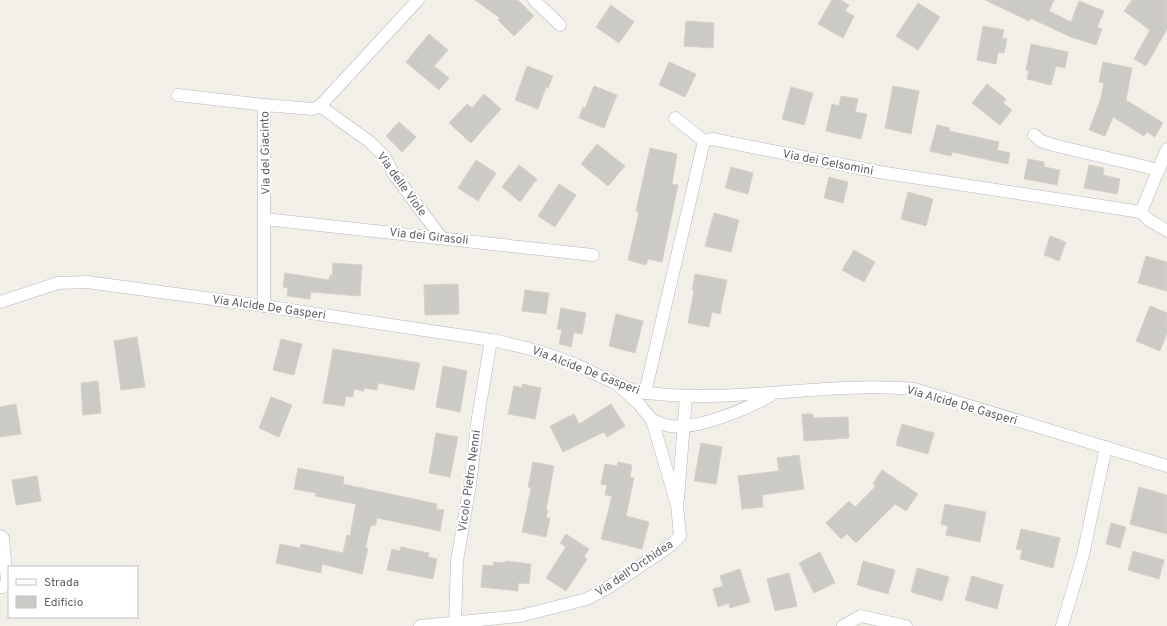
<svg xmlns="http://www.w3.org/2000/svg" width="1167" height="626" font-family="Overpass,sans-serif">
	<rect width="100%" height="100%" fill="#f1efe8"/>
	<g fill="#cccac5" stroke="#d6d1c6">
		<polygon points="475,0 518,0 534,16 514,36 498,20 500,18"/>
		<polygon points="832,0 841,0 849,5 845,11 854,16 843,38 818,24"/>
		<polygon points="985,0 1054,0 1049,11 1071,22 1079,1 1104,11 1097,27 1102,29 1096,45 1071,37 1030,18 1029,21"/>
		<polygon points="1132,0 1167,0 1167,29 1146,66 1134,59 1150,30 1124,11"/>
		<polygon points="918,3 940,17 918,50 896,36"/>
		<polygon points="611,5 634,22 619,43 596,27"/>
		<polygon points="686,21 714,23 713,48 684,46"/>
		<polygon points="983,26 1004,30 1002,38 1007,39 1004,53 998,52 996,64 977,60"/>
		<polygon points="429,34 448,50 434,66 449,78 439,90 406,62"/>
		<polygon points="1031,44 1068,52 1065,68 1056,66 1051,85 1027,79 1029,71 1026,70"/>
		<polygon points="669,62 696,74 685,97 659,85"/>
		<polygon points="1103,62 1132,68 1126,100 1163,123 1155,137 1147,132 1144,136 1113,117 1105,136 1089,130 1100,101 1104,83 1099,82"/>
		<polygon points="527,66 553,76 548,88 546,87 538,109 515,100"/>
		<polygon points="987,84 1006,99 1003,103 1012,110 1000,125 972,103"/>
		<polygon points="594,86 617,95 604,128 579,118 583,107 585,108"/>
		<polygon points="893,86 919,91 911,134 885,128"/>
		<polygon points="791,87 813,93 804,125 782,119"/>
		<polygon points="484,94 501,109 471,143 449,123 467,104 472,108"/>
		<polygon points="841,96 858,99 855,112 867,114 861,139 826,131 832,104 839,106"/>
		<polygon points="399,122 416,137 402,152 386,136"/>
		<polygon points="937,125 950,128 949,131 999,142 997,150 1010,153 1008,164 952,152 951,156 930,151"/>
		<polygon points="597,144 625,166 608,186 581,164"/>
		<polygon points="650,148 677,154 672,184 678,185 662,262 648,259 646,265 628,260 639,212 636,211"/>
		<polygon points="1028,159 1044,162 1044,167 1060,170 1057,185 1024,179"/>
		<polygon points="476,160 496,173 478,201 458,188"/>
		<polygon points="519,165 537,179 520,202 502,187"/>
		<polygon points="1089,165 1104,168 1103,175 1120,179 1117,194 1084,188"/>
		<polygon points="731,167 753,173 748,194 725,188"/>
		<polygon points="829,177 848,182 843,203 824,198"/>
		<polygon points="559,184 576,195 555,227 538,216"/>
		<polygon points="908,192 933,199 926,226 901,219"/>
		<polygon points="714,213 739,220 731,252 705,246"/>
		<polygon points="1050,236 1066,242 1059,261 1044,255"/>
		<polygon points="854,250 875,262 864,282 842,270"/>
		<polygon points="1146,256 1167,262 1167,291 1138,283"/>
		<polygon points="333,263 362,265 360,296 311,292 310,299 287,296 288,288 283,287 285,273 329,280 330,275 332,276"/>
		<polygon points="695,274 727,280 720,314 712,312 709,327 688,323 694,291 692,290"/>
		<polygon points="458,284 459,314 425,315 424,285"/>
		<polygon points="525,290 549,293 546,314 522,311"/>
		<polygon points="1150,306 1167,313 1167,333 1160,351 1136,341"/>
		<polygon points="561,308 586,313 582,334 574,332 571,347 559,344 562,330 557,329"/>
		<polygon points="616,314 643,321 635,353 609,346"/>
		<polygon points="137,337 145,387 121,390 114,341"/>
		<polygon points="281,339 302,344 294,375 273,370"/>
		<polygon points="333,349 420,363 414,390 378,383 377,390 364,388 364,391 354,389 353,397 346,396 344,406 323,403"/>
		<polygon points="443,366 467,371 460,412 436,407"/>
		<polygon points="98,381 101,413 83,415 81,383"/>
		<polygon points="522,384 541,388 535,419 508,414 514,386 522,388"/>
		<polygon points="271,397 292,405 279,437 259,428"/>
		<polygon points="16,404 21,434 0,437 0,407"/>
		<polygon points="611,404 625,426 607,437 604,432 563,452 550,426 574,414 579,424"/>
		<polygon points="802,414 813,414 813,418 848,417 849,438 804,441"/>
		<polygon points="902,424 934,433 928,454 896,445"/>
		<polygon points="436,433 458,437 450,477 429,473"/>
		<polygon points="701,443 722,447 716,484 694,481"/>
		<polygon points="799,455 804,489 762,495 763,507 742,509 738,476 779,471 777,458"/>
		<polygon points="533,462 554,466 546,510 548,510 546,518 550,518 546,537 522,532 531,488 528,487"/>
		<polygon points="618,462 632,465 630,477 634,478 626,516 649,522 642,549 601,539 612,496 605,495 607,485 601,484 605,464 617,466"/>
		<polygon points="298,468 344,477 343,484 437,504 436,509 444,510 440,531 377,518 375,526 371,525 365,548 368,548 362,574 322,564 321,573 276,563 280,544 300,548 301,544 343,553 347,535 350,536 356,504 315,496 316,493 294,489"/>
		<polygon points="882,470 918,494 906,511 895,504 856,543 847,534 841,539 826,523 849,501 855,507 876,486 873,484"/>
		<polygon points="37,476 41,501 16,505 12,480"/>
		<polygon points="1139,487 1167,495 1167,534 1130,524"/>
		<polygon points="945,504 986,512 980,542 946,535 948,526 941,524"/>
		<polygon points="1111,523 1126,527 1120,548 1106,544"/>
		<polygon points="1021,529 1060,538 1053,568 1020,559 1022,550 1016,549"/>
		<polygon points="566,534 589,549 584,557 587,559 566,591 546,578 566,547 560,543"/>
		<polygon points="401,547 429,553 428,557 437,559 433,579 387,570 392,549 400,551"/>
		<polygon points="1133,551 1164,560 1159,579 1128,570"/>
		<polygon points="820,552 835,583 814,593 799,563"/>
		<polygon points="505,561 531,564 529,584 518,583 518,591 481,587 483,565 493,566 494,562 505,563"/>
		<polygon points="863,561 895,570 888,594 857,585"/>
		<polygon points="917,568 949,577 942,601 911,592"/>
		<polygon points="740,569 750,602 730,608 729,603 718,607 713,589 723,586 720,576"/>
		<polygon points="789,573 797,606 775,611 767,579"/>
		<polygon points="972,576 1003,585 997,609 965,600"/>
	</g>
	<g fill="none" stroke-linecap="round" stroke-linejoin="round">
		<g stroke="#b5b8bc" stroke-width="13">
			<g id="street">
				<polyline points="534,0 560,25"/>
				<polyline points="178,95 264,105"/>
				<polyline points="320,106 370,142 384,156 393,173 441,237"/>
				<polyline points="675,118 704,141"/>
				<polyline points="1034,135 1041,141 1057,146 1159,170"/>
				<polyline points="1141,212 1149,220 1167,231"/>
				<polyline points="265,219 593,255"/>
				<path d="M0,302L58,283L87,282L264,306L491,340C516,345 542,351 567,361C593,371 619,389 648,393C737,404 825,381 914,389L1167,466"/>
				<polyline points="264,306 264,105 313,109 320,106 418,0"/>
				<polyline points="645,393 704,141 712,139 879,172 1141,212 1167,149"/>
				<path d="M652,420C658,422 664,425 670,426C698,430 746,409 770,396"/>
				<polyline points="678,499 686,396"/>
				<polyline points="0,536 3,538 7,582 3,587 0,587"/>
				<polyline points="455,623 457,561 470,485 478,417 491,340"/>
				<polyline points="420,626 520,616 587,599 609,587 670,546 680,536 677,505 652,420 638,403 620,387"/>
				<polyline points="843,626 861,616 906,626"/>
				<polyline points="1062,626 1083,555 1106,447"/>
			</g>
		</g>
		<use href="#street" stroke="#fff" stroke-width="12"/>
	</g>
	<g text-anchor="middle" stroke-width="4" stroke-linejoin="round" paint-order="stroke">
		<g font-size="12" fill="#5f6368" stroke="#fff">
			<text transform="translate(265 153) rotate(-91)" y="4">Via del Giacinto</text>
			<text transform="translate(828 162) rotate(11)" y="4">Via dei Gelsomini</text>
			<text transform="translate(402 184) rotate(54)" y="4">Via delle Viole</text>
			<text transform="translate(429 236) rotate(6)" y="4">Via dei Girasoli</text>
			<text transform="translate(269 307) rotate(8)" y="4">Via Alcide De Gasperi</text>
			<text transform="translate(586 370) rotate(21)" y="4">Via Alcide De Gasperi</text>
			<text transform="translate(962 405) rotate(16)" y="4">Via Alcide De Gasperi</text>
			<text transform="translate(469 481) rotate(-82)" y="4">Vicolo Pietro Nenni</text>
			<text transform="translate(634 568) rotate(-34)" y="4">Via dell'Orchidea</text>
		</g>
	</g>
	<rect x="8" y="566" width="130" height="52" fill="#ffffff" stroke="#bfc1c3"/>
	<rect x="16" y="579" width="20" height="6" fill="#ffffff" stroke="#bfc1c3"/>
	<text x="44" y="586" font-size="12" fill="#5f6368">Strada</text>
	<rect x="16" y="596" width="20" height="12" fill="#cccac5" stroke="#bfc1c3"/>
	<text x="44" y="606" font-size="12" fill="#5f6368">Edificio</text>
</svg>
